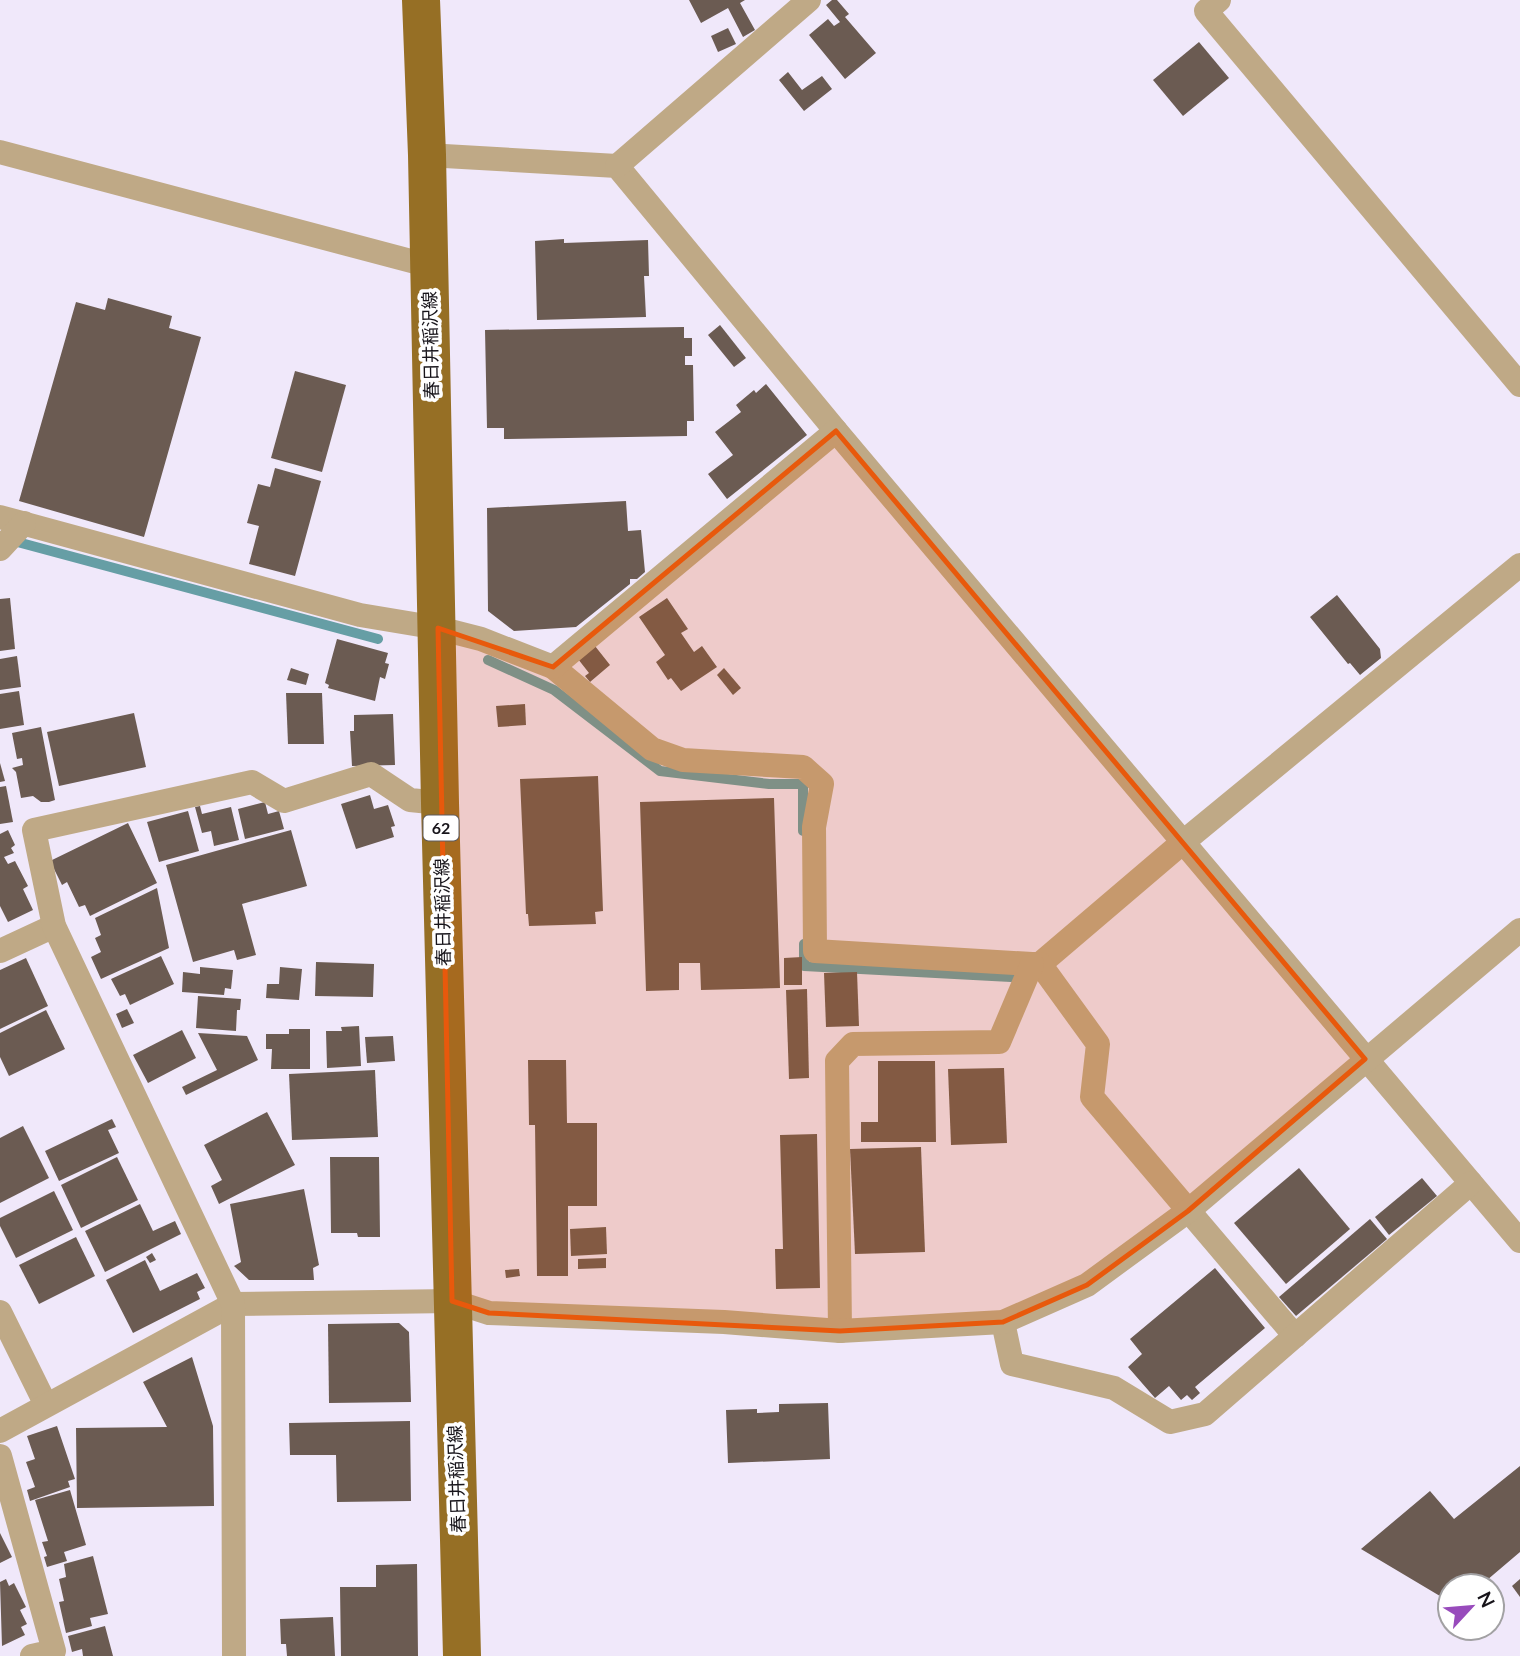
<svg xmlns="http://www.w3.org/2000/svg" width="1520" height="1656" font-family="Lato,'Noto Sans JP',sans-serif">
	<rect width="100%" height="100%" fill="#f0e8fa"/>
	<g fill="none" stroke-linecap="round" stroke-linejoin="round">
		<g stroke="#669ea5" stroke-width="10">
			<polyline points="10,540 378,639"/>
			<polyline points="488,660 554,690 660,771 769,784 803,784 803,831"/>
			<polyline points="804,944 804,966 1011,977"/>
		</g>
	</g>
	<g fill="#6b5b52">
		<polygon points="689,0 745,0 740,3 755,30 743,37 728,8 701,23"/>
		<polygon points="832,0 837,0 849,14 845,17 876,53 845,79 809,35 828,19 834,26 840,22 826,5"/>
		<polygon points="728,28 736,44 718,52 711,36"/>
		<polygon points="1199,42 1229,78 1183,116 1153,80"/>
		<polygon points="788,72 802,90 822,76 832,89 804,111 779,80"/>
		<polygon points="564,239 564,243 648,240 649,276 644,276 646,317 537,320 535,241"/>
		<polygon points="108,298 172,316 169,328 201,337 144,537 19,501 76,302 105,310"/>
		<polygon points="720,325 746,358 734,367 708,335"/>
		<polygon points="684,327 684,338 692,338 692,356 685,356 685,365 693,365 694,421 687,421 687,436 504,439 504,428 487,428 485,330"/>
		<polygon points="295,371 346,385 322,472 271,458"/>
		<polygon points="766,384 807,435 727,499 708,474 733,455 715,432 741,412 736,405 754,390 756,393"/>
		<polygon points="275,468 321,481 295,576 249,564 259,526 247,523 258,484 270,487"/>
		<polygon points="626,501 628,531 641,530 645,572 637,579 630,579 630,584 576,627 514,631 488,611 487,508"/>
		<polygon points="1337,595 1380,649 1381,658 1360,675 1350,663 1348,664 1310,617"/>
		<polygon points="10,598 15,649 0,651 0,599"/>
		<polygon points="667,598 688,629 681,633 694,652 702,646 717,667 681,691 671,678 668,680 656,662 665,655 639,617"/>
		<polygon points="337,639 388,653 385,663 389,664 385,679 380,677 375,701 328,688 329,685 325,683"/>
		<polygon points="595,646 610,665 590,682 585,676 589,673 578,659"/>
		<polygon points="17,656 21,687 0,690 0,659"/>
		<polygon points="291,668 309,674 306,685 287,680"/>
		<polygon points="724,668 741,688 733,695 717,675"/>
		<polygon points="19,691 24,725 0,729 0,694"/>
		<polygon points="286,693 322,693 324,744 288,744"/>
		<polygon points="525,704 526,725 498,727 496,706"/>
		<polygon points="134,713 146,767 59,786 47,732"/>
		<polygon points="393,714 395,765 352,766 350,731 354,731 354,715"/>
		<polygon points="41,727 55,800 49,802 41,802 33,796 21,798 16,772 12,768 23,765 22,758 17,759 12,733"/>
		<polygon points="0,763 5,781 0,782"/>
		<polygon points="598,776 603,911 595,912 596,924 529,926 528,914 526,914 520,779"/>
		<polygon points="6,786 13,822 0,824 0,787"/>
		<polygon points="370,795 374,809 388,805 395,826 391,827 394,837 356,849 341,804"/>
		<polygon points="774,798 780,988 701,990 700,963 679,963 679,990 646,991 640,802"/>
		<polygon points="265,802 268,814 279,811 284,829 245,839 238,809"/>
		<polygon points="200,806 202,814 231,807 239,840 214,846 211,831 202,833 195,807"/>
		<polygon points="188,811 199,851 159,862 147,822"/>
		<polygon points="128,823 157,883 90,916 85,905 79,907 67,882 62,885 50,861"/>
		<polygon points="8,830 15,845 11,848 14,853 4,857 8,864 15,861 28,886 23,889 33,910 8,922 0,906 0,834"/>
		<polygon points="291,830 307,886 242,904 256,955 237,960 234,950 193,962 166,865"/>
		<polygon points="157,888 169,948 101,979 91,957 101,952 95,938 101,935 95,918"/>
		<polygon points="161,956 174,984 130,1005 125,994 120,996 111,979"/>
		<polygon points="802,957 802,985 784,985 784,958"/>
		<polygon points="26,958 48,1006 0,1029 0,970"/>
		<polygon points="316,962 374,964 373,997 315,996"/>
		<polygon points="200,967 233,970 231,989 225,988 224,995 182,992 183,972 200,974"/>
		<polygon points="280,967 302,969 299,1000 266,998 267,984 279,984"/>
		<polygon points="857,972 859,1026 826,1027 824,973"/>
		<polygon points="807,989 809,1078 789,1079 786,990"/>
		<polygon points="198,996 241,999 240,1010 237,1010 236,1031 196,1028"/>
		<polygon points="127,1009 134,1023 122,1028 116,1014"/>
		<polygon points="46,1010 65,1049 9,1076 0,1057 0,1033"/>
		<polygon points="359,1026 361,1066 327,1068 326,1031 342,1031 341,1027"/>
		<polygon points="289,1029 310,1029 310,1069 271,1069 272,1049 266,1049 266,1034 289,1034"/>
		<polygon points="182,1030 196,1058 148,1083 133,1055"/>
		<polygon points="198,1033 247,1036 258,1060 186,1095 182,1087 217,1070"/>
		<polygon points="393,1036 395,1061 367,1063 365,1037"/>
		<polygon points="528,1060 566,1060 567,1123 597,1123 597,1206 568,1206 568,1276 537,1276 535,1125 529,1125"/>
		<polygon points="878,1061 935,1061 936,1142 861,1142 861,1122 878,1122"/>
		<polygon points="1004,1068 1007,1143 951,1145 948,1069"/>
		<polygon points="375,1070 378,1137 292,1140 289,1074"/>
		<polygon points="267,1112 295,1165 219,1204 211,1186 222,1180 204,1145"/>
		<polygon points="112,1119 116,1127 108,1130 119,1153 59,1181 45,1151"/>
		<polygon points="23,1126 49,1178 0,1203 0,1138"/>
		<polygon points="817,1134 820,1288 776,1289 775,1249 783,1249 780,1135"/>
		<polygon points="921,1147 925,1252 855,1254 850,1149"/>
		<polygon points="117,1157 138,1200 81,1228 61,1185"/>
		<polygon points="330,1157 379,1157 380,1237 358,1237 357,1233 331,1233"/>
		<polygon points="1299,1168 1350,1229 1286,1284 1234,1223"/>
		<polygon points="1422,1178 1437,1196 1389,1235 1375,1217"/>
		<polygon points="304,1189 319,1265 313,1268 314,1280 249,1280 234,1266 241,1262 230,1204"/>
		<polygon points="54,1191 73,1230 16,1258 0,1226 0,1218"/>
		<polygon points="140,1204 153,1231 175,1221 181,1234 105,1272 85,1231"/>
		<polygon points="1370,1219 1387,1239 1296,1316 1279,1297"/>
		<polygon points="606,1227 607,1254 571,1256 570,1229"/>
		<polygon points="76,1237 95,1276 39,1304 19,1265"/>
		<polygon points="152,1253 156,1260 150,1263 146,1257"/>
		<polygon points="606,1258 606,1268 578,1269 578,1259"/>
		<polygon points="145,1260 160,1291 197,1273 205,1288 197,1292 200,1299 133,1333 106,1280"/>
		<polygon points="1215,1268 1265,1328 1195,1387 1200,1393 1192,1400 1187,1395 1181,1400 1169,1386 1155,1398 1128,1367 1142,1354 1130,1339"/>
		<polygon points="519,1269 520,1276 506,1278 505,1270"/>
		<polygon points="399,1323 409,1332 411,1402 329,1403 328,1324"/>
		<polygon points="192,1357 213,1426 214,1506 77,1508 76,1428 167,1427 143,1382"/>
		<polygon points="828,1403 830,1459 728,1463 726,1410 757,1409 757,1413 779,1412 779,1404"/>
		<polygon points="410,1421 411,1501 337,1502 336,1455 290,1455 289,1423"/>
		<polygon points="57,1426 75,1479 68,1481 70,1487 30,1501 27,1490 35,1487 26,1462 35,1459 27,1436"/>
		<polygon points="1520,1466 1520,1552 1480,1586 1450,1586 1450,1602 1361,1549 1430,1491 1454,1519"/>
		<polygon points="70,1490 86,1545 64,1552 67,1561 47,1567 44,1557 47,1556 42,1542 48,1541 35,1500"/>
		<polygon points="0,1533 12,1557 0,1563"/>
		<polygon points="93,1556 108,1614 90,1618 92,1626 66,1633 59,1602 64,1601 59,1579 66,1577 64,1564"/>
		<polygon points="417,1564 418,1656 341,1656 340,1587 376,1587 376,1565"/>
		<polygon points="6,1579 9,1586 14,1583 26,1607 20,1610 27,1624 21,1627 25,1635 2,1646 0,1582"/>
		<polygon points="1520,1579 1520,1597 1512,1586"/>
		<polygon points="333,1617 335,1656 287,1656 286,1644 281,1644 280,1619"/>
		<polygon points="105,1626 113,1656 83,1656 82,1649 72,1652 68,1636"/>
	</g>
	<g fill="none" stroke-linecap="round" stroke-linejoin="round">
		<g stroke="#bfa986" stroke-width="24">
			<polyline points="1219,0 1206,11 1520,385"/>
			<polyline points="0,152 430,266"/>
			<polyline points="427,155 617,166 836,431 1520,1241"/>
			<polyline points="617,166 809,0"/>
			<polyline points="0,517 360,615 438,628 481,639 553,667 652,749 683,760 803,767 822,784 814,827 815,951 1032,964 1040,964 1182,843 1520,565"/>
			<polyline points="0,549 24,523"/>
			<polyline points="553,667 836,431"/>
			<polyline points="0,951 54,926"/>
			<polyline points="1040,964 1098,1044 1092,1097 1295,1336"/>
			<polyline points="0,1312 46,1405"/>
			<polyline points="1003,1322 1012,1364 1114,1388 1170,1422 1205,1414 1471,1183"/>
			<polyline points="840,1331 837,1061 853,1044 999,1042 1032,964"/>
			<polyline points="0,1431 233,1304 452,1301 489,1313 724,1322 840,1331 1003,1322 1087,1285 1188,1211 1520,930"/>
			<polyline points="0,1456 54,1651 32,1656"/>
			<polyline points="234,1656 233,1304 54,926 34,830 252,782 284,801 371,774 410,800 440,803"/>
		</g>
		<polyline stroke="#966f25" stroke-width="38" points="421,0 427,155 440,803 462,1656"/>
	</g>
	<path fill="#e8590c" fill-opacity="0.2" stroke="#e8590c" stroke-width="5" stroke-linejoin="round" d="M836,431L1365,1059L1188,1211L1087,1285L1003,1322L840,1331L489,1313L452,1301L438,628L553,667Z"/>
	<g text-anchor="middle" stroke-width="7" stroke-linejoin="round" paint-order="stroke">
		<rect fill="#fff" stroke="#5d5a5f" stroke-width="2" x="423.5" y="815.5" width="35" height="25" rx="5"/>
		<g font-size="16" font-weight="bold" fill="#17141a">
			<text x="441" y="834">62</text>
		</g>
		<g font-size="18" fill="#17141a" stroke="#fff">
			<text transform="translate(431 345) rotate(-91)" y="6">春日井稲沢線</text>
			<text transform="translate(443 912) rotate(-91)" y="6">春日井稲沢線</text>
			<text transform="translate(457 1479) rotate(-92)" y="6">春日井稲沢線</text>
		</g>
	</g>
	<g transform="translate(1471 1607) rotate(64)"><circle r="33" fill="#ffffff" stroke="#a2a1a3" stroke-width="2"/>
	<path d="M0-5L12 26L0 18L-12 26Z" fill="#984bbc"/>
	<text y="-10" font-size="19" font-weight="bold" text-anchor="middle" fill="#17141a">N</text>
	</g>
</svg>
